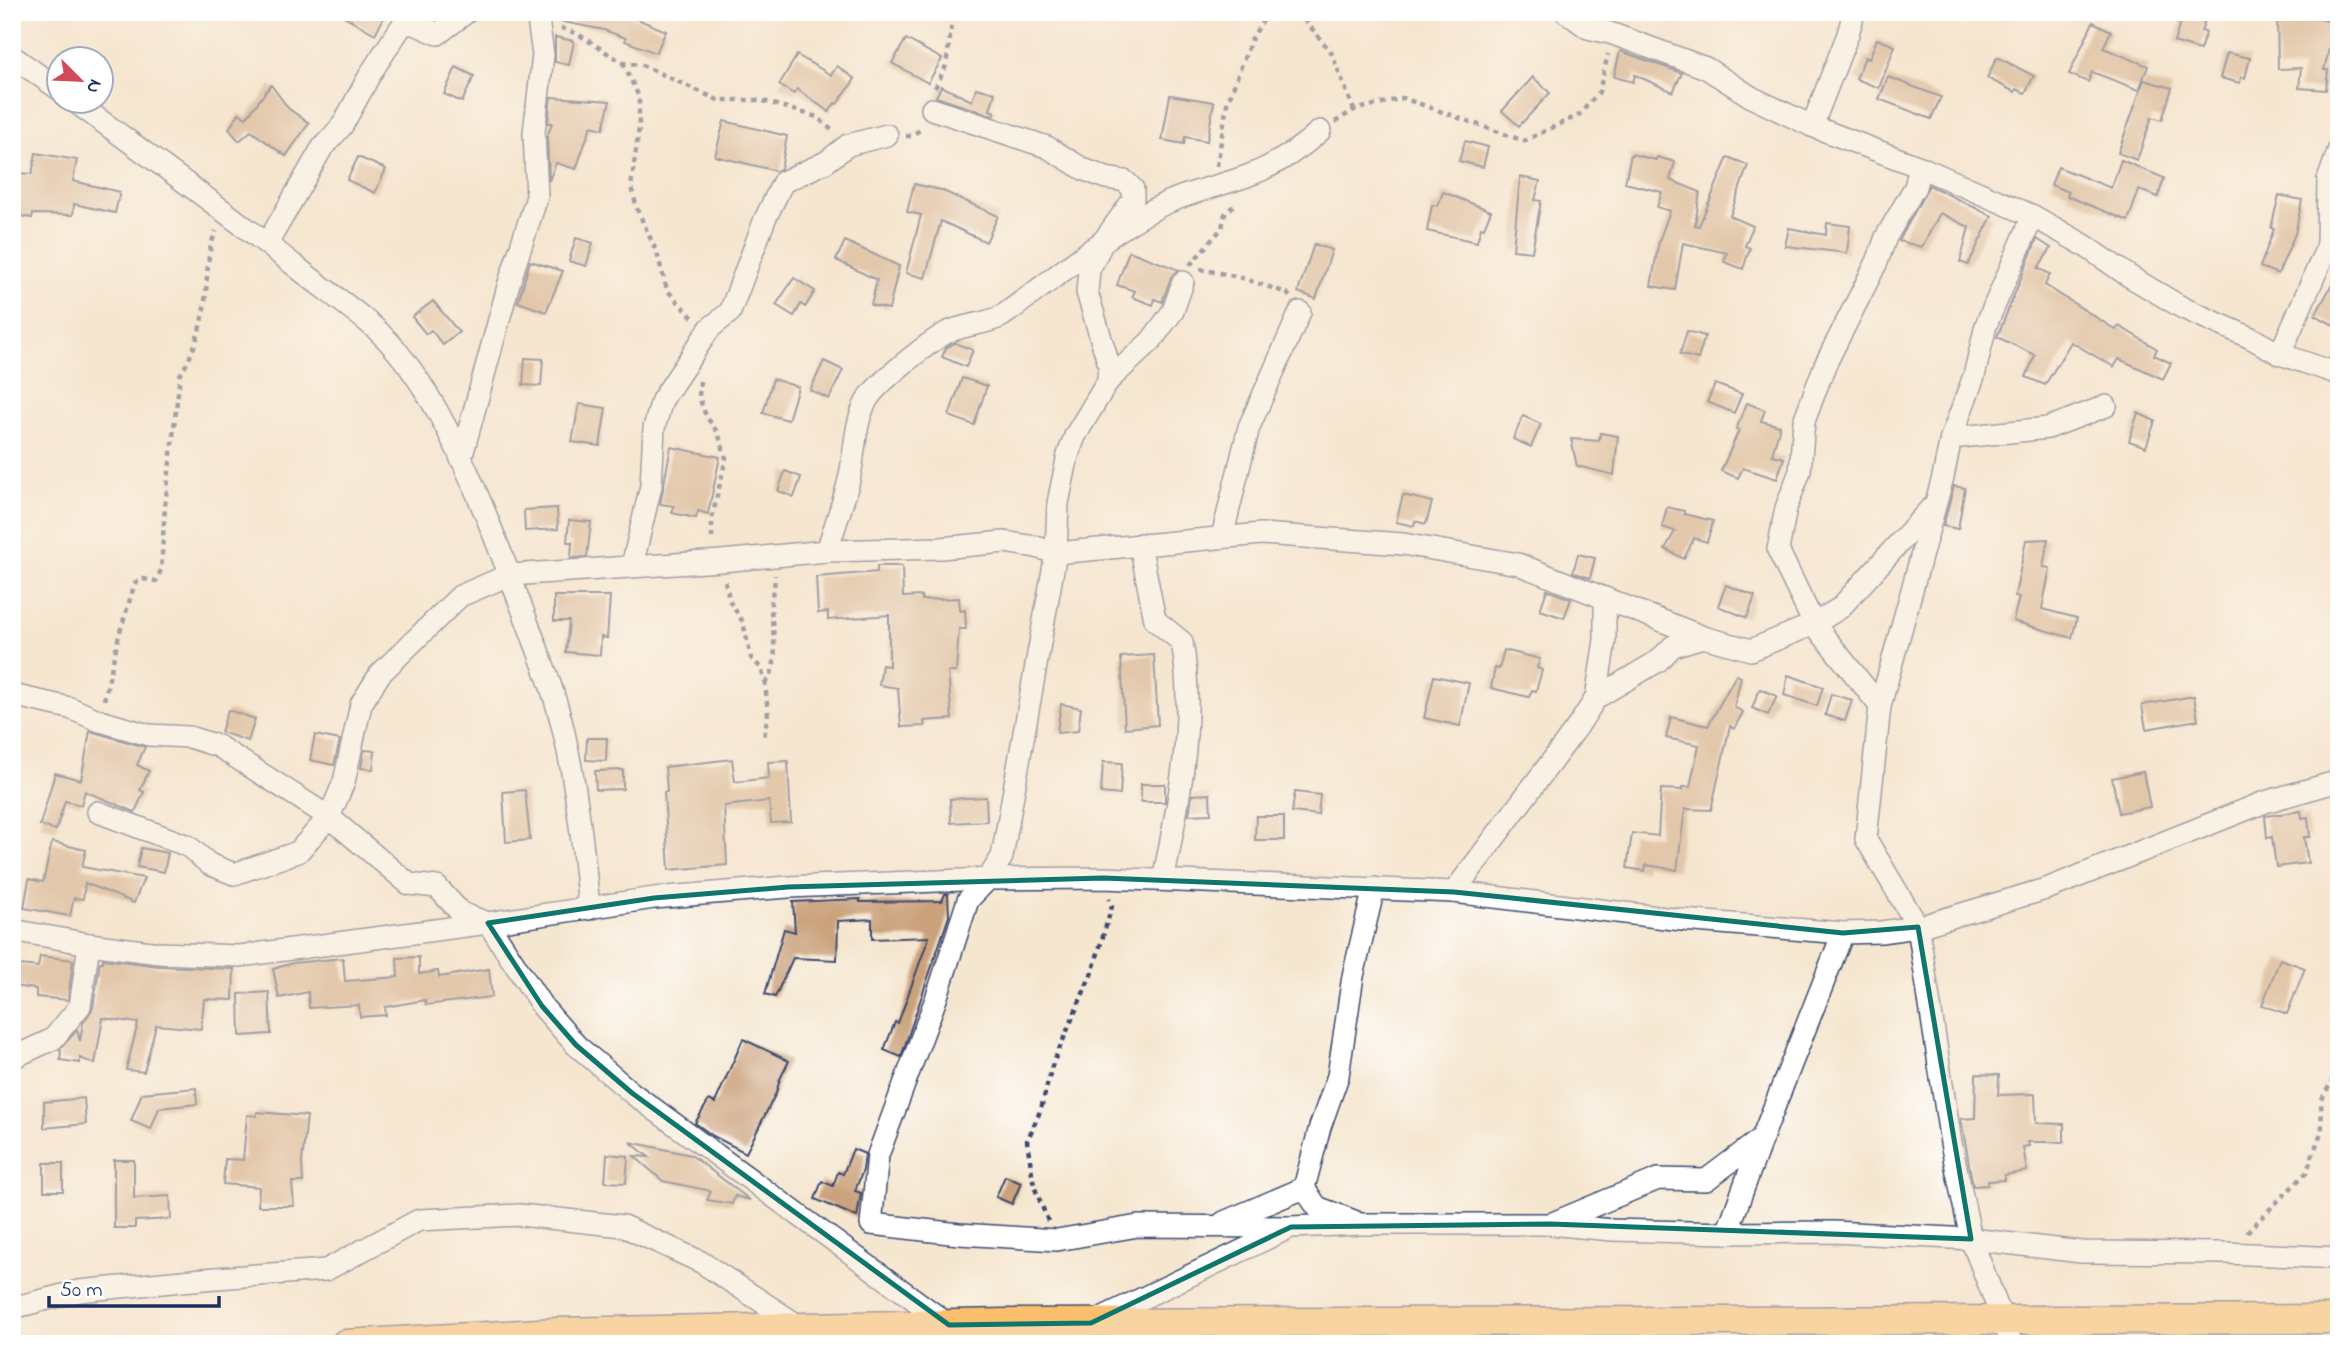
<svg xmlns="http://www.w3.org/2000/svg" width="2351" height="1356" font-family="'Indie Flower',sans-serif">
	<rect width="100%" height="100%" fill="#fff"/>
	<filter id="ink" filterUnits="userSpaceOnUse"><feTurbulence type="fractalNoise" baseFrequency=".0143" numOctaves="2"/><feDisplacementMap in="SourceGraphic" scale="14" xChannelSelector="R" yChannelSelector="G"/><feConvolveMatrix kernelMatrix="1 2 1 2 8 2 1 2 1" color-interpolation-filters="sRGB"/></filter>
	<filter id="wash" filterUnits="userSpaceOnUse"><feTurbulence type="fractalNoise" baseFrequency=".00686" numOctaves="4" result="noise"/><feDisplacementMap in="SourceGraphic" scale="28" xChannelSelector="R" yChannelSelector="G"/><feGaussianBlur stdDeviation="1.57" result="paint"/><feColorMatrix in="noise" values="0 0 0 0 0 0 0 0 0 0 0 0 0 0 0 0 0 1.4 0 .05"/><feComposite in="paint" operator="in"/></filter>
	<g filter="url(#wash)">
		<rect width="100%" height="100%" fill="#f5e6cf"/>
		<g id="blocks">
			<g fill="#cba27b">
				<polygon points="337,12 373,12 384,18 375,34"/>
				<polygon points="559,12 620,12 666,31 656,53 625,41 626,38 604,30 558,21"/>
				<polygon points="2277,12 2293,12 2335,23 2324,70 2328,70 2326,90 2299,88 2301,68 2278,69"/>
				<polygon points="2183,14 2205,21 2201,31 2206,32 2200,50 2174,42"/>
				<polygon points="2093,22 2111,31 2103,48 2148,66 2139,90 2092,72 2088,82 2069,74"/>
				<polygon points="555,37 574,41 569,65 555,62"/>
				<polygon points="906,39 942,59 928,83 892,63"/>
				<polygon points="1877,39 1895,46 1879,88 1856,79 1865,57 1869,59"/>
				<polygon points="1620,51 1682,73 1673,92 1635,75 1633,82 1614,77"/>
				<polygon points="2227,53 2250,58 2245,78 2241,77 2240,83 2220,78"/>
				<polygon points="797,55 831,75 837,66 855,79 837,104 835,103 829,112 797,89 794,94 779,85"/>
				<polygon points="1997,57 2034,76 2025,93 2016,89 2015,92 1987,78"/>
				<polygon points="456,67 474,76 462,102 444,94"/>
				<polygon points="1533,77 1550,93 1519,126 1502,111"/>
				<polygon points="1888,77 1941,97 1931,119 1879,99"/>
				<polygon points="2144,80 2172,88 2162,120 2152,117 2137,160 2118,153"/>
				<polygon points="271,85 289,109 309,123 286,156 251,131 239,141 229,129 239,113 246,118"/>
				<polygon points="941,86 972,101 976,88 995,93 990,110 995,112 993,116 936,97"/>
				<polygon points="1170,95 1214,102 1207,141 1185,137 1184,144 1162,140"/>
				<polygon points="551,97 610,101 603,129 591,126 576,169 556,163 549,181 547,137 552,123 548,123"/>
				<polygon points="724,121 787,136 781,169 777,171 715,156"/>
				<polygon points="1465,141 1488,147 1483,167 1459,161"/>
				<polygon points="36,153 77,160 73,181 120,192 115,213 74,204 73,215 33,214 32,218 13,215 19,173 32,174"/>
				<polygon points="1631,154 1656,160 1657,157 1675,162 1670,180 1700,192 1695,225 1699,226 1728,157 1748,165 1730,216 1753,226 1745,246 1750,248 1743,269 1724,262 1727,253 1683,243 1675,290 1651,286 1659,241 1670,211 1657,207 1662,192 1625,183"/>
				<polygon points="358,157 386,169 375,193 347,180"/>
				<polygon points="2121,160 2164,178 2158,197 2139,190 2128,221 2067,196 2069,192 2051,185 2058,167 2111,188"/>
				<polygon points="1520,177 1540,181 1535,200 1541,201 1532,252 1513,250"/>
				<polygon points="914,184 941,190 998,216 986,242 941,221 925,278 906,273 921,215 907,212"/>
				<polygon points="1929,185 1992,216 1968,265 1960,262 1969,227 1940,213 1922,247 1899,241"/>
				<polygon points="1443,192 1491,211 1484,228 1481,227 1477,242 1427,231 1432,205 1438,206"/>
				<polygon points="2279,195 2302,200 2295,234 2278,274 2260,267 2274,229 2271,228"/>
				<polygon points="1827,223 1850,226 1847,253 1785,246 1789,228 1826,235"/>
				<polygon points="576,238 593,243 586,266 569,261"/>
				<polygon points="2037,239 2051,248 2038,268 2050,274 2045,285 2116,330 2119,326 2157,349 2154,355 2171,363 2163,379 2119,359 2114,367 2071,342 2045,385 2026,377 2035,355 1997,337"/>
				<polygon points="845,241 899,266 889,309 871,305 877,280 836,260"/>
				<polygon points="1314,244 1332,250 1316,299 1298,292"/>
				<polygon points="1129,251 1179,270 1171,277 1162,302 1155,299 1153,305 1132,297 1135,291 1117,285"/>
				<polygon points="530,261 563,271 546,312 518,302"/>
				<polygon points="2339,272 2339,328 2315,315"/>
				<polygon points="794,278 815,291 805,307 801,304 794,316 776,305"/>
				<polygon points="433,301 459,332 443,345 431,330 426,334 412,317"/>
				<polygon points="1687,331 1705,336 1698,359 1680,354"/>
				<polygon points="955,343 973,350 966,367 942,357 946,348"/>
				<polygon points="525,358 543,359 541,386 523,385"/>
				<polygon points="824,361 843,370 829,399 810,390"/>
				<polygon points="962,378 987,386 974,425 949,416"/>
				<polygon points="773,379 798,387 788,420 763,413"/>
				<polygon points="1715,384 1742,394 1734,413 1707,402"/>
				<polygon points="1747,403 1765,410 1761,421 1780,426 1772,455 1784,458 1777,479 1743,468 1738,478 1721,471 1739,430 1736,429"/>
				<polygon points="579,404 606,408 600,446 572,442"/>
				<polygon points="2138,413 2155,421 2146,447 2129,441"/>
				<polygon points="1523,416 1541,424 1531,447 1513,439"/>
				<polygon points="1600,433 1618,436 1614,475 1577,466 1571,439 1599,441"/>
				<polygon points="671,447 720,457 708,514 698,511 696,518 672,513 674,506 660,504"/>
				<polygon points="785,471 801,477 794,497 778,491"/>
				<polygon points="1954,486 1965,488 1958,529 1943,526"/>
				<polygon points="1403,495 1432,502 1426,524 1415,521 1414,526 1396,522"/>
				<polygon points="1667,507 1684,511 1684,514 1713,521 1707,542 1694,538 1684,559 1665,549 1675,531 1662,527"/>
				<polygon points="557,508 558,529 525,531 524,510"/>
				<polygon points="569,520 591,522 587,557 571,558 572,542 567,542"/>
				<polygon points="2048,539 2043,567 2050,568 2042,609 2077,618 2072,638 2013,621 2019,597 2015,596 2026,540"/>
				<polygon points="1578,554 1595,558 1590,578 1573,572"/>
				<polygon points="877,566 902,566 903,597 922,596 922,600 959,598 960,611 965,610 966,629 959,629 956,672 948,672 952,719 924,721 925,726 901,727 898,688 879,685 882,665 889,666 889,615 828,620 828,612 818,613 816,577 877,572"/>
				<polygon points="1726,585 1755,596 1747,618 1718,606"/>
				<polygon points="1547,590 1571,599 1564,618 1540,610"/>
				<polygon points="554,596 610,596 607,638 601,637 600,655 566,652 569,621 554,621"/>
				<polygon points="1504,650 1540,659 1537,668 1542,670 1536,691 1532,690 1529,697 1491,688 1495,668 1499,669"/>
				<polygon points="1154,655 1158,725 1125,728 1121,657"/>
				<polygon points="1736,675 1741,677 1734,707 1743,712 1734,729 1730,726 1711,810 1685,809 1677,870 1646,865 1645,871 1627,868 1632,833 1658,836 1661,789 1682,790 1682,787 1690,787 1699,745 1666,738 1671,717 1708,726"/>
				<polygon points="1788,675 1823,687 1817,706 1784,695"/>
				<polygon points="1434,676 1469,683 1460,726 1424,718"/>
				<polygon points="1760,689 1777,696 1768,715 1752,708"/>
				<polygon points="1831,694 1852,700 1845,721 1825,715"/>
				<polygon points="2194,696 2198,720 2146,729 2142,705"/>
				<polygon points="1061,704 1081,708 1078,731 1057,733"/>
				<polygon points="228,710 255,719 248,741 221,732"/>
				<polygon points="90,731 145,747 137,765 149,771 140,790 144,792 135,812 85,791 81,805 65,801 56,830 40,825 55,773 81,780"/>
				<polygon points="315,735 340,740 334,765 310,760"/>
				<polygon points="587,738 607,738 606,761 586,760"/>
				<polygon points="364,750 375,751 373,769 361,768"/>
				<polygon points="732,759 735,782 769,778 768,762 788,761 791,822 771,823 769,801 724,806 727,865 669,870 664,792 667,792 665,767"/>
				<polygon points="1103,762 1122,763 1120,795 1101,793"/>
				<polygon points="623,770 623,789 596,790 595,771"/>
				<polygon points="2143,772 2150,807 2119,813 2112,778"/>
				<rect x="1141" y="784" width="24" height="18"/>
				<polygon points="525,790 530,840 506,842 503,792"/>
				<polygon points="1295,792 1320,795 1318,815 1292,812"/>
				<polygon points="1210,794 1211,814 1189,815 1192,795"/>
				<polygon points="986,797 987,821 951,823 950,799"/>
				<polygon points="2301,811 2302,818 2308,817 2310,837 2304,837 2308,863 2276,867 2272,837 2267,838 2265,816"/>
				<polygon points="1256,816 1284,816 1284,840 1255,840"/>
				<polygon points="52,842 86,850 82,867 144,878 134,903 85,883 83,899 74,898 70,916 24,908 29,879 43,882"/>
				<polygon points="141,848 168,853 164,872 137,867"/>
				<polygon points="945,894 948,894 949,916 901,1057 884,1050 895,1022 898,1023 929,937 872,939 872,919 838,921 837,960 793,958 775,997 765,994 784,929 795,932 793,902 860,899 860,902 942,901"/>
				<polygon points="40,956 73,960 68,1000 36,997 36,989 12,986 12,964 38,967"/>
				<polygon points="419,957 419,974 438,971 439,977 489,969 492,997 426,1005 425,1000 385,1007 386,1015 360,1017 359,1005 309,1008 308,992 279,998 273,969 293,963 343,958 345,981 398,977 397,958"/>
				<polygon points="103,959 159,966 234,969 233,1000 204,999 201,1029 156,1025 144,1072 126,1070 138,1023 103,1018 95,1064 80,1058 80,1063 60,1060 61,1051 59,1050 77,1030 80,1041 83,1023 93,1008 100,962 103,962"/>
				<polygon points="2280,959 2305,968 2287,1014 2262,1005"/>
				<polygon points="269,992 271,1034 240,1036 239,994"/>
				<polygon points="743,1039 789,1061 780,1079 776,1093 746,1153 713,1136 695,1123 709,1100 715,1103"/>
				<polygon points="1976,1074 1999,1075 1998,1095 2035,1094 2036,1123 2064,1124 2064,1142 2028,1142 2029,1146 2023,1147 2027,1171 2004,1175 2004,1180 1988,1181 1988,1185 1973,1186 1961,1119 1975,1118"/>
				<polygon points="196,1088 197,1104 159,1108 151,1129 131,1121 142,1093"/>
				<polygon points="84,1098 86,1124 44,1128 44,1102"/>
				<polygon points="257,1112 307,1116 302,1162 303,1182 292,1182 294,1206 258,1206 259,1187 223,1184 225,1159 243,1160 247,1115 257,1116"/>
				<polygon points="630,1142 691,1155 750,1200 735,1196 732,1204 707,1200 711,1191 663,1181 634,1156 649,1157"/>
				<polygon points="853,1149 865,1154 863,1170 855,1191 861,1193 857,1217 815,1199 822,1181 833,1186 838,1172 843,1174"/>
				<polygon points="607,1154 628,1156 626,1183 605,1182"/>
				<polygon points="114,1160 134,1160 134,1198 170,1196 171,1219 135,1221 135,1228 114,1228"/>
				<rect x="44" y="1163" width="19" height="28"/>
				<polygon points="1005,1176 1021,1183 1012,1204 996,1197"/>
			</g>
		</g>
	</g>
	<g filter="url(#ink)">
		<use href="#blocks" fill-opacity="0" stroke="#3c4a6f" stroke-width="2"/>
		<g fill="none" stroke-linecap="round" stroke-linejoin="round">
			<g stroke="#3c4a6f" stroke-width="24">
				<g id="minor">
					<polyline points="1566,12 1588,28 1610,33 1706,68 1753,98 1812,126 1920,167 2033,216 2084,245 2129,276 2183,308 2251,338 2280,354 2339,374"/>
					<polyline points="12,56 60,90"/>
					<path d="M75,102C151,157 226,211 299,269C325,290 354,309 378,331C444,392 491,527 523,611C539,654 557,697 566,742C578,797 584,853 589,909"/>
					<polyline points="932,109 1047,147 1083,169 1106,178 1125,181 1133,189 1133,200 1104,240 1089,270 1087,292 1109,365 1108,381 1075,436 1068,455 1058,503 1056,553 1002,857 988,879 968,900 937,996 878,1155 871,1224 959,1234 1057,1240 1138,1226 1291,1227"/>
					<polyline points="1812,126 1848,34 1854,12"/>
					<polyline points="267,244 322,148 342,126 372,71 403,24 415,24 438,34 467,12"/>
					<polyline points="2280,354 2327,247 2328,180 2339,149"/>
					<polyline points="1108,381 1151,341 1173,311 1183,282"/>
					<polyline points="1951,438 2048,428 2106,406"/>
					<polyline points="461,459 509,283 537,197 534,133 543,55 537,12"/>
					<polyline points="1222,537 1249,427 1300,312"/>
					<path d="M1140,544L1155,620L1182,642C1196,720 1179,803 1163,880"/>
					<polyline points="827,551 941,548 1004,542 1036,547 1056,553 1261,534 1403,544 1518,564 1703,637"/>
					<polyline points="632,566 651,486 654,428 662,400 710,328 730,312 765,219 783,182 826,162 848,145 887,135"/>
					<polyline points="12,695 70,708 100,721 149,735 189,737 218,746 329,817 409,884 437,887 461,913 488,923 542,1006 576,1045 632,1093 949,1325"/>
					<polyline points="1596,698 1658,661 1673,646 1703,637 1751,650 1814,624 1840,608 1930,509"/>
					<polyline points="1880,706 1814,624 1778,550 1786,508 1800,471 1804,421 1825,365 1877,262 1886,237 1915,187 1920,167"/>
					<path d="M98,812L188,846L209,864L234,874L298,852L329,817L344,782L361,704L380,674L460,596L509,575L721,561L827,551C834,528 843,504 849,480C855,455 854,425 866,402C874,385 929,342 946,333C964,324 984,325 1002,316C1053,280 1101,238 1156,208C1184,193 1217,187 1247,176C1274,166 1299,150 1320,131"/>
					<polyline points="1454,892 1578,726 1596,698 1605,640 1605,598"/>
					<polyline points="12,930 89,944 159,953 240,956 488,923 654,898 788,887 988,879 1103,878 1454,892 1682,920 1843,933 1881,932 1918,927 2049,888 2265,802 2339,781"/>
					<polyline points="12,1058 53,1039 80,1006 89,944"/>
					<polyline points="1354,1221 1317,1207 1304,1188 1320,1127 1338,1076 1353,976 1374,888"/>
					<polyline points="1224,1222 1304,1188"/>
					<polyline points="1555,1222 1658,1179 1706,1180 1762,1138 1843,933"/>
					<polyline points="1727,1233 1762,1138"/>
					<polyline points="12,1308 79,1291 203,1279 326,1270 419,1220 520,1215 623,1226 701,1262 799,1326"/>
					<polyline points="1097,1320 1291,1227 1363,1224 1550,1224 1612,1230 1727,1233 1833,1232 1971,1239 2081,1252 2226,1253 2339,1258"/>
					<polyline points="1005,1323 1035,1344"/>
					<polyline points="2012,1344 1971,1239 1951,1143 1918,927 1866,839 1880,706 1943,477 1951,438 1974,376 1986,325 2033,216"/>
				</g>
			</g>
			<g stroke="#3c4a6f" stroke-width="31">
				<polyline id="major" points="345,1344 556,1332 1005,1323 2339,1319"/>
			</g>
			<g stroke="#3c4a6f" stroke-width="4.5" stroke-dasharray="5 5" stroke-linecap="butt">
				<polyline points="1298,12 1331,52 1354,110"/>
				<polyline points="561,28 578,34 623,63 642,65 718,100 760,100 817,117 834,132"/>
				<polyline points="623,63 639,97 639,128 631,187 638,211 657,253 667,290 693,318"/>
				<polyline points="935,88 946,66 952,23 956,12"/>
				<polyline points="1335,122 1354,110 1403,98 1524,141 1579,115 1599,92 1608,54"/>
				<polyline points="906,136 911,136 923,128"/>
				<polyline points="1217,166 1227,104 1251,40 1268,12"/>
				<polyline points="1190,265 1222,228 1225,214 1233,206 1234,202"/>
				<polyline points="1200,269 1239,277 1287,293 1290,297"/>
				<polyline points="700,381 699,397 706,416 718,433 726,458 712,518 712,543"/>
				<polyline points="725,581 730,602 743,622 751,658 761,668 765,683 768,712 764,738"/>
				<path d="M765,683C783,666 770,624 771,602C772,592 775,587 775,575"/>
				<path d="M104,700L119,635L135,583L143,579L156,581L161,570L165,506L180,375C194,354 201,327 205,302C208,277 206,254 216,231"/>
				<polyline points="1048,1221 1034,1186 1027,1141 1041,1109 1052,1066 1093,970 1112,906 1109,899"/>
				<polyline points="2247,1232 2306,1173 2322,1130 2321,1101 2339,1068"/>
			</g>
			<use href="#minor" stroke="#fff" stroke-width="21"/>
			<use href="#major" stroke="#fabe6d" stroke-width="28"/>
		</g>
	</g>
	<path d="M0 0H2351V1356H0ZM1103,878L1454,892L1843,933L1918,927L1971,1239L1550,1224L1291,1227L1091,1323L949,1325L632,1093L576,1045L542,1006L488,923L654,898L788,887Z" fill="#f5e6cf" fill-opacity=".55" fill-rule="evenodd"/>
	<path fill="none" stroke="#0f766e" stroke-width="5" stroke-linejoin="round" d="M1103,878L1454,892L1843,933L1918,927L1971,1239L1550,1224L1291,1227L1091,1323L949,1325L632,1093L576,1045L542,1006L488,923L654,898L788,887Z"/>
	<rect width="2351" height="1356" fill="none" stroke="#fff" stroke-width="42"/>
	<g transform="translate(80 80) rotate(114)"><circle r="33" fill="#ffffff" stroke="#a4acbf" stroke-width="2"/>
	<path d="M0-5L12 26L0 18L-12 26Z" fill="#d1495b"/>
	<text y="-10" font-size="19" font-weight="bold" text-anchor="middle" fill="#1b2f5e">N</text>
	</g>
	<path d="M49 1296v10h170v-10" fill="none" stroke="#1b2f5e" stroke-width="3.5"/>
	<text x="60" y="1296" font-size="21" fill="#1b2f5e" stroke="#ffffff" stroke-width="5" paint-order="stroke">50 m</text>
</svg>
